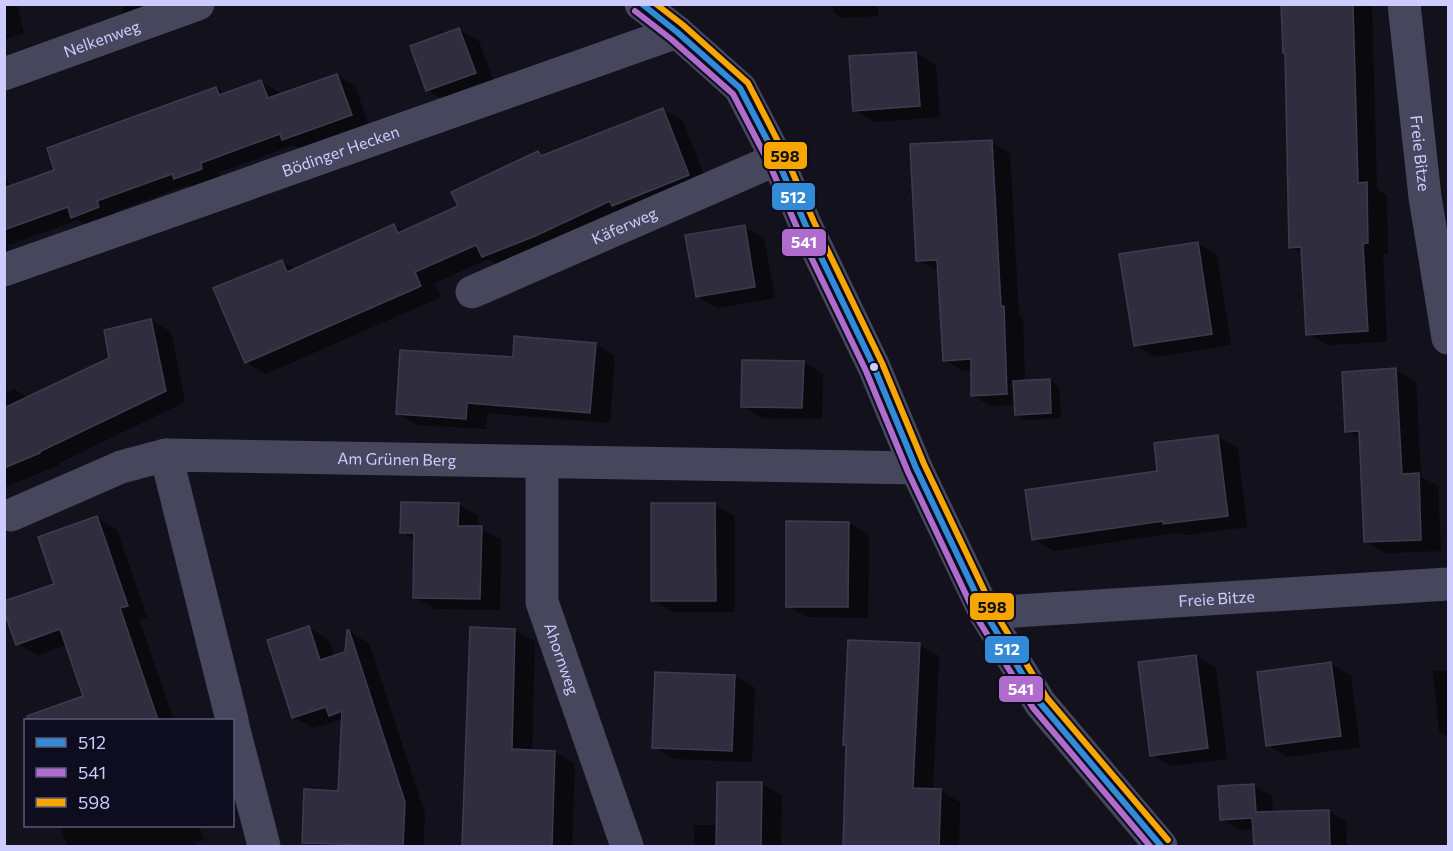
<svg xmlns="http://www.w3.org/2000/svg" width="1453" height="851" font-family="Commissioner,sans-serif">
	<rect width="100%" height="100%" fill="#12111c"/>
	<g fill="#0007">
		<polygon points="4,4 17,4 24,34 4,39"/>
		<polygon points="126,4 192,4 142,23 122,12"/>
		<polygon points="833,4 878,4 878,16 843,18 833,12"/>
		<polygon points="1284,4 1372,4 1377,190 1387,195 1388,254 1383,254 1387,342 1328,345 1308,334 1303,254 1290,247"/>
		<polygon points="459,30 479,41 495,85 447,102 427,90"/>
		<polygon points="916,53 936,65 940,117 875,122 855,110"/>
		<polygon points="337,75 355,86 369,125 301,149 294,145 218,173 220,179 193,189 187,185 114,212 116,218 91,227 78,220 8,245 10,249 4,252 4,175 11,187 56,171 216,88 226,94 261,81 279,92 280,95"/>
		<polygon points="663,110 683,121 708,186 503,268 488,259 434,283 441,297 266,374 246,362 282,262 295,269 394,226 404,232 460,207 538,153 545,156"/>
		<polygon points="991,142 1010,153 1019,317 1023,318 1025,382 1049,380 1059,386 1061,418 1026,420 1016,414 1016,405 991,406 972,395 972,370 963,371 944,360 939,271 917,260"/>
		<polygon points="744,227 764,238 775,298 717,308 697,296"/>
		<polygon points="1197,243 1217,255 1231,345 1156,357 1135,345"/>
		<polygon points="151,320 171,332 185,402 59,463 59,465 8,486 4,484 4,393 14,389 29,398 110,358"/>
		<polygon points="595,344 615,356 610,423 487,413 486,429 418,425 398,414 514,359"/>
		<polygon points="803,362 823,374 822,419 762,418 742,406"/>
		<polygon points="1396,370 1416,382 1421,477 1438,486 1441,551 1386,553 1365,541 1361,440 1347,431"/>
		<polygon points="1218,437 1238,448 1247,527 1185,535 1180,532 1054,551 1034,539 1159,472"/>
		<polygon points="458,504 478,516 478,528 501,539 500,610 435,609 414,597 416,540 402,532"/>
		<polygon points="715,505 735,516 735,612 672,612 652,600"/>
		<polygon points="97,518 117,530 147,617 139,620 174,720 35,720 33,715 85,697 67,645 38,655 18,644"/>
		<polygon points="849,523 869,535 868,618 807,617 787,606"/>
		<polygon points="309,628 329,640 335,657 347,653 349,632 369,643 425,814 423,846 311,846 303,842 339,793 343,722 339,720 314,728 293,717"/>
		<polygon points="515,630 535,642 532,751 555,752 575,764 572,846 467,846 463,844"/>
		<polygon points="919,645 939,656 933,790 940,790 960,802 959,846 844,846 847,745"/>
		<polygon points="1196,656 1216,668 1227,759 1172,766 1152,755"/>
		<polygon points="1331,664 1351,676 1360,747 1288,757 1268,745"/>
		<polygon points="1448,670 1448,737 1439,731 1433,671"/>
		<polygon points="735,676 755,688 752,762 674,759 654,747"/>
		<polygon points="762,784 782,795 781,846 694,846 694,825 718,825"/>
		<polygon points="1254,786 1272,796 1273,813 1328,811 1346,822 1347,846 1255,846 1254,829 1240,830 1222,819"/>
		<polygon points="60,826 199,826 204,840 197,842 198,846 67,846"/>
	</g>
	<g fill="#302e3e" stroke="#3d3b4f" stroke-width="1.5">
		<polygon points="1281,4 1353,4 1358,183 1367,182 1368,243 1363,244 1368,331 1306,335 1301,247 1289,248 1285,53 1283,53"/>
		<polygon points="459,28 476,73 426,91 410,46"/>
		<polygon points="916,52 920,106 853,111 849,56"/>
		<polygon points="337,74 352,115 282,140 280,134 201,163 202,169 174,179 172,174 97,201 99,207 71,218 68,207 4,230 4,188 54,170 47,148 216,87 219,95 261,80 268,98"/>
		<polygon points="663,108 689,175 612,206 610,201 533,237 482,257 476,245 415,272 421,286 245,363 213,288 282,260 287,272 394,224 398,233 458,206 451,192 538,151 541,156"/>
		<polygon points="992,140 1001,306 1004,306 1007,394 971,396 971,359 943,361 937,260 916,261 910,144"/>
		<polygon points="745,225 755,287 696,297 685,235"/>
		<polygon points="1198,242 1212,334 1134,346 1119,254"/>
		<polygon points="151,319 166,391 39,452 40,453 4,468 4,408 109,358 104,330"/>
		<polygon points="514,336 596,343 590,413 467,403 466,419 396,414 400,350 513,357"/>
		<polygon points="742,360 804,361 802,408 741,407"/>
		<polygon points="1396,368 1402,474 1419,473 1421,540 1364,542 1359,431 1345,432 1342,372"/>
		<polygon points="1050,379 1051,413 1015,415 1013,381"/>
		<polygon points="1218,435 1228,516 1163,524 1163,521 1032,540 1025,490 1157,471 1154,443"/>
		<polygon points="401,502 459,503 458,526 482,526 480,599 413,598 414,533 400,533"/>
		<polygon points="651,503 715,503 716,601 651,601"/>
		<polygon points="97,516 128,606 120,608 158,720 28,720 27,716 83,696 60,629 16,645 4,611 4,601 54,584 38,537"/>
		<polygon points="786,521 849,522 848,607 786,607"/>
		<polygon points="309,626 320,660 345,652 347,630 349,630 405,802 403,846 302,843 304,789 338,791 342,711 329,716 326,707 292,718 267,640"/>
		<polygon points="470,627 515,629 512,749 555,751 552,846 462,845"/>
		<polygon points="848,640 920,643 913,788 941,789 939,846 843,846 846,745 843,745"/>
		<polygon points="1196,655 1208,748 1150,756 1138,662"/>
		<polygon points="1331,662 1341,736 1266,746 1257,672"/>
		<polygon points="655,672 735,675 732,751 652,748"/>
		<polygon points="717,782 762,782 761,846 716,846"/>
		<polygon points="1254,784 1256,812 1329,810 1330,846 1254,846 1252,818 1220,820 1218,786"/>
	</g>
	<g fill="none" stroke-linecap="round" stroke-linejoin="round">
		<g stroke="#46475d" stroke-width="33">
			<polyline points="641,4 677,32 740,88 777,159 806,226 874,367 916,468 985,613 1040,703 1161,846"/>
			<path id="s1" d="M1404,4L1425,197L1448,338"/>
			<path id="s2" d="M4,74L198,4"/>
			<path id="s3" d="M4,270L677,32"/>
			<path id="s4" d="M472,292L777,159"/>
			<path id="s5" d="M542,462V602L627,846"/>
			<polyline points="11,515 121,467 166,455"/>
			<path id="s6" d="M985,613L1448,584"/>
			<path id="s7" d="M232,720L166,455L916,468"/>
			<polyline points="232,722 264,846"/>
		</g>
		<g stroke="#0e0d20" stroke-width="10">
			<polyline id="bus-1" points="642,4 677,32 740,88 777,159 806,226 874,367 916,468 985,613 1040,703 1161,846"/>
		</g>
		<g stroke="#0e0d20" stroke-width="10">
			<polyline id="bus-2" points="635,11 671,39 733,94 769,163 798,230 866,371 908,472 977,618 1033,708 1150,846"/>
		</g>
		<g stroke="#0e0d20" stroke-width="10">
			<polyline id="bus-3" points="656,4 683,25 748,83 785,155 814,222 882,363 924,464 993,609 1047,698 1168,840"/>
		</g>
		<use href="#bus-1" stroke="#338bd7" stroke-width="6"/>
		<use href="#bus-2" stroke="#b06ccc" stroke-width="6"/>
		<use href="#bus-3" stroke="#f7a600" stroke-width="6"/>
	</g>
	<circle fill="#ceccfe" stroke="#0e0d20" stroke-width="2" cx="874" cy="367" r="5"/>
	<g text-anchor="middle" stroke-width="4.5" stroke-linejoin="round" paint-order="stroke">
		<g font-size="16" fill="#ceccfe" stroke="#0e0d20">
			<text dy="6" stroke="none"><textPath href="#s2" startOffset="104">Nelkenweg</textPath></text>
			<text dy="6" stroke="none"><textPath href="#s3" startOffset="357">Bödinger Hecken</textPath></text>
			<text dy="6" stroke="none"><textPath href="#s1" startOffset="150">Freie Bitze</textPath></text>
			<text dy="6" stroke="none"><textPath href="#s4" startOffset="166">Käferweg</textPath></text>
			<text dy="6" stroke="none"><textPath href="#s7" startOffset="504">Am Grünen Berg</textPath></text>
			<text dy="6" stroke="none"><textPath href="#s6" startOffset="232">Freie Bitze</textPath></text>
			<text dy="6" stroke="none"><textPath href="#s5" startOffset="200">Ahornweg</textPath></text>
		</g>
	</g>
	<g stroke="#0e0d20" stroke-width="2">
		<rect x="763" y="141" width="45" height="29" rx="6" fill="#f7a600"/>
		<rect x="771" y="182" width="45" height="29" rx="6" fill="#338bd7"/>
		<rect x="781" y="228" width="46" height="29" rx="6" fill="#b06ccc"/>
		<rect x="969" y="592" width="46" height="29" rx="6" fill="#f7a600"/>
		<rect x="984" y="635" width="46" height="29" rx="6" fill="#338bd7"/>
		<rect x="998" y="675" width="46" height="28" rx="6" fill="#b06ccc"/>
	</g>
	<g font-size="16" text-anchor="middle" font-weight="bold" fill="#fff">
		<text x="793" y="203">512</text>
		<text x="804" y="248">541</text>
		<text x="1007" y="655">512</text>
		<text x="1021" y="695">541</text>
	</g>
	<g font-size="16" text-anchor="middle" font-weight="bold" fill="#111">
		<text x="785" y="162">598</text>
		<text x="992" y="613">598</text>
	</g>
	<rect width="1453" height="851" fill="none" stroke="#ceccfe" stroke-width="12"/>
	<rect x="24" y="719" width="210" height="108" fill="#0e0d20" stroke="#5b5979" stroke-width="1.5"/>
	<rect x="36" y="738" width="30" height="9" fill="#338bd7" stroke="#5b5979" stroke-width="1.5"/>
	<text x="78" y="749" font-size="18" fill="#ceccfe">512</text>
	<rect x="36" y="768" width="30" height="9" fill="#b06ccc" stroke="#5b5979" stroke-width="1.5"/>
	<text x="78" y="779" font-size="18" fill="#ceccfe">541</text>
	<rect x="36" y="798" width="30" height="9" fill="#f7a600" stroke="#5b5979" stroke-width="1.5"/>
	<text x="78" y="809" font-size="18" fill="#ceccfe">598</text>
</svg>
